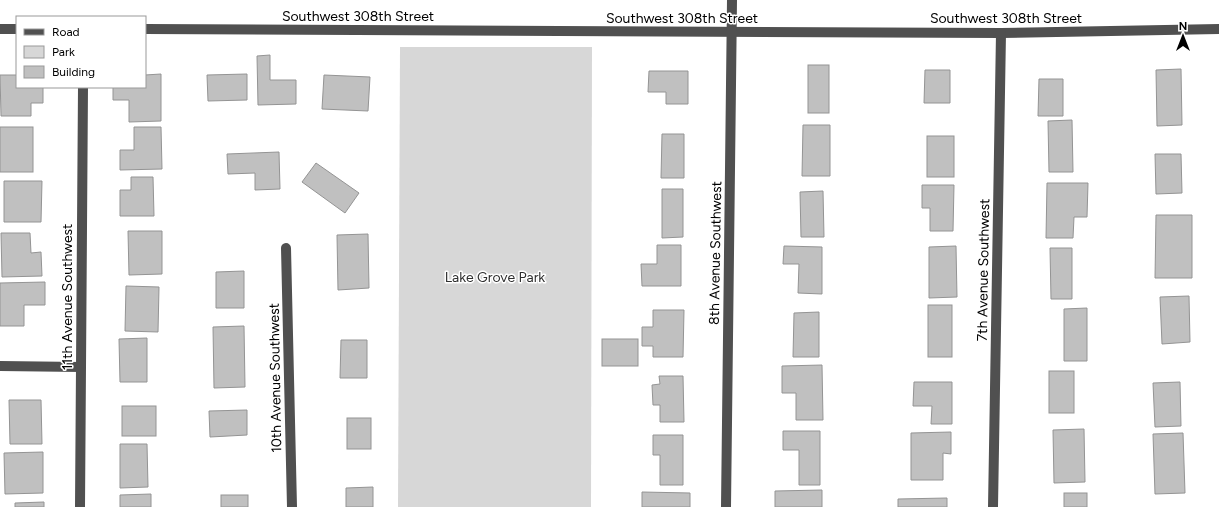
<svg xmlns="http://www.w3.org/2000/svg" width="1219" height="507" font-family="Figtree,sans-serif">
	<rect width="100%" height="100%" fill="#fff"/>
	<polygon fill="#d7d7d7" points="400,47 592,47 591,507 398,507"/>
	<g fill="#c0c0c0" stroke="#949494">
		<polygon points="270,55 270,80 296,80 296,104 258,105 257,56"/>
		<rect x="808" y="65" width="21" height="48"/>
		<polygon points="1181,69 1182,125 1157,126 1156,70"/>
		<polygon points="925,70 950,70 950,103 924,103"/>
		<polygon points="649,71 688,71 688,104 666,104 666,92 648,92"/>
		<polygon points="161,74 161,121 129,122 129,100 113,100 113,87 145,87 145,75"/>
		<polygon points="247,74 247,100 208,101 207,75"/>
		<polygon points="0,75 17,75 17,87 43,87 43,103 31,103 31,116 1,116"/>
		<polygon points="324,75 370,77 368,111 322,109"/>
		<polygon points="1039,79 1063,79 1063,116 1038,116"/>
		<polygon points="1072,120 1073,172 1049,172 1048,121"/>
		<polygon points="803,125 830,125 830,176 802,176"/>
		<rect x="0" y="127" width="33" height="45"/>
		<polygon points="134,127 161,127 162,169 120,170 120,150 134,150"/>
		<polygon points="662,134 684,134 684,178 661,178"/>
		<rect x="927" y="136" width="27" height="41"/>
		<polygon points="279,152 280,189 255,190 255,173 228,174 227,154"/>
		<polygon points="1155,154 1181,154 1182,193 1156,194"/>
		<polygon points="316,163 359,193 345,213 302,182"/>
		<polygon points="131,177 153,177 154,216 120,216 120,190 131,190"/>
		<polygon points="4,181 42,181 41,222 4,222"/>
		<polygon points="1047,183 1088,183 1087,217 1074,217 1073,238 1046,238"/>
		<polygon points="922,185 954,185 953,231 930,231 930,208 922,208"/>
		<polygon points="662,189 683,189 683,237 662,238"/>
		<polygon points="823,191 824,237 801,237 800,192"/>
		<polygon points="1156,215 1192,215 1192,278 1155,278"/>
		<polygon points="128,231 162,231 162,274 129,275"/>
		<polygon points="1,233 30,233 31,253 41,252 42,276 2,277"/>
		<polygon points="368,234 369,288 338,290 337,235"/>
		<polygon points="657,245 681,245 681,286 642,286 641,264 657,264"/>
		<polygon points="784,246 822,247 822,294 798,293 799,264 783,264"/>
		<polygon points="956,246 957,297 929,298 929,247"/>
		<polygon points="1050,248 1072,248 1072,299 1051,299"/>
		<polygon points="244,271 244,308 216,308 216,272"/>
		<polygon points="45,282 45,305 24,305 24,326 0,326 0,283"/>
		<polygon points="126,286 159,287 158,332 125,331"/>
		<polygon points="1189,296 1190,342 1162,344 1160,297"/>
		<rect x="928" y="305" width="24" height="52"/>
		<polygon points="1087,308 1087,361 1064,361 1064,309"/>
		<polygon points="653,310 684,310 683,357 653,357 653,346 642,346 642,327 653,327"/>
		<polygon points="819,312 819,357 793,357 794,313"/>
		<polygon points="244,326 245,387 214,388 213,327"/>
		<polygon points="147,338 147,382 120,382 119,339"/>
		<rect x="602" y="339" width="36" height="27"/>
		<polygon points="341,340 367,340 367,378 340,378"/>
		<polygon points="822,365 823,420 796,420 796,393 782,393 782,366"/>
		<rect x="1049" y="371" width="25" height="42"/>
		<polygon points="659,376 683,376 684,422 660,422 660,405 653,405 652,385 660,384"/>
		<polygon points="914,382 952,382 952,424 931,424 932,406 913,406"/>
		<polygon points="1180,382 1181,426 1155,427 1153,383"/>
		<polygon points="9,400 41,400 42,444 10,444"/>
		<rect x="122" y="406" width="34" height="30"/>
		<polygon points="247,410 247,435 210,437 209,411"/>
		<rect x="347" y="418" width="24" height="31"/>
		<polygon points="1084,429 1085,482 1054,483 1053,430"/>
		<polygon points="783,431 820,431 820,485 799,485 799,450 783,450"/>
		<polygon points="951,432 951,454 943,453 943,480 911,480 911,433"/>
		<polygon points="1183,433 1185,493 1155,494 1153,434"/>
		<polygon points="653,435 683,435 683,485 660,485 660,455 653,455"/>
		<polygon points="120,444 147,444 148,487 120,488"/>
		<polygon points="43,452 43,493 5,494 4,453"/>
		<polygon points="373,487 373,507 346,507 346,488"/>
		<polygon points="822,490 822,507 775,507 775,491"/>
		<polygon points="642,492 690,493 690,507 642,507"/>
		<rect x="1064" y="493" width="23" height="14"/>
		<polygon points="151,494 151,507 120,507 120,495"/>
		<rect x="221" y="495" width="27" height="12"/>
		<polygon points="947,498 947,507 898,507 898,499"/>
		<polygon points="44,502 44,507 15,507 15,503"/>
	</g>
	<g fill="none" stroke-linecap="round" stroke-linejoin="round">
		<g stroke="#505050" stroke-width="10">
			<polyline points="0,29 17,29"/>
			<polyline points="145,29 1001,33 1219,29"/>
			<polyline points="286,248 292,507"/>
			<polyline points="0,366 81,367"/>
			<polyline points="80,507 83,87"/>
			<polyline points="726,507 732,0"/>
			<polyline points="993,507 1001,33"/>
		</g>
	</g>
	<g text-anchor="middle" stroke-width="3" stroke-linejoin="round" paint-order="stroke">
		<g font-size="14" fill="#000" stroke="#fff">
			<text x="358" y="21">Southwest 308th Street</text>
			<text x="682" y="23">Southwest 308th Street</text>
			<text x="1006" y="23">Southwest 308th Street</text>
			<text transform="translate(715 253) rotate(-89)" y="5">8th Avenue Southwest</text>
			<text transform="translate(983 270) rotate(-89)" y="5">7th Avenue Southwest</text>
			<text transform="translate(67 297) rotate(-90)" y="5">11th Avenue Southwest</text>
			<text transform="translate(275 378) rotate(-91)" y="5">10th Avenue Southwest</text>
		</g>
		<g font-size="14" fill="#2e2e2e" stroke="#fff">
			<text x="495" y="282">Lake Grove Park</text>
		</g>
	</g>
	<rect x="16" y="16" width="130" height="72" fill="#ffffff" stroke="#999999"/>
	<rect x="24" y="29" width="20" height="6" fill="#505050" stroke="#999999"/>
	<text x="52" y="36" font-size="12" fill="#000000">Road</text>
	<rect x="24" y="46" width="20" height="12" fill="#d7d7d7" stroke="#999999"/>
	<text x="52" y="56" font-size="12" fill="#000000">Park</text>
	<rect x="24" y="66" width="20" height="12" fill="#c0c0c0" stroke="#999999"/>
	<text x="52" y="76" font-size="12" fill="#000000">Building</text>
	<g transform="translate(1183 36)" stroke="#ffffff" stroke-width="3" paint-order="stroke">
	<path d="M0-3L7 15L0 10L-7 15Z" fill="#000000"/>
	<text y="-6" font-size="11" font-weight="bold" text-anchor="middle" fill="#000000">N</text>
	</g>
</svg>
